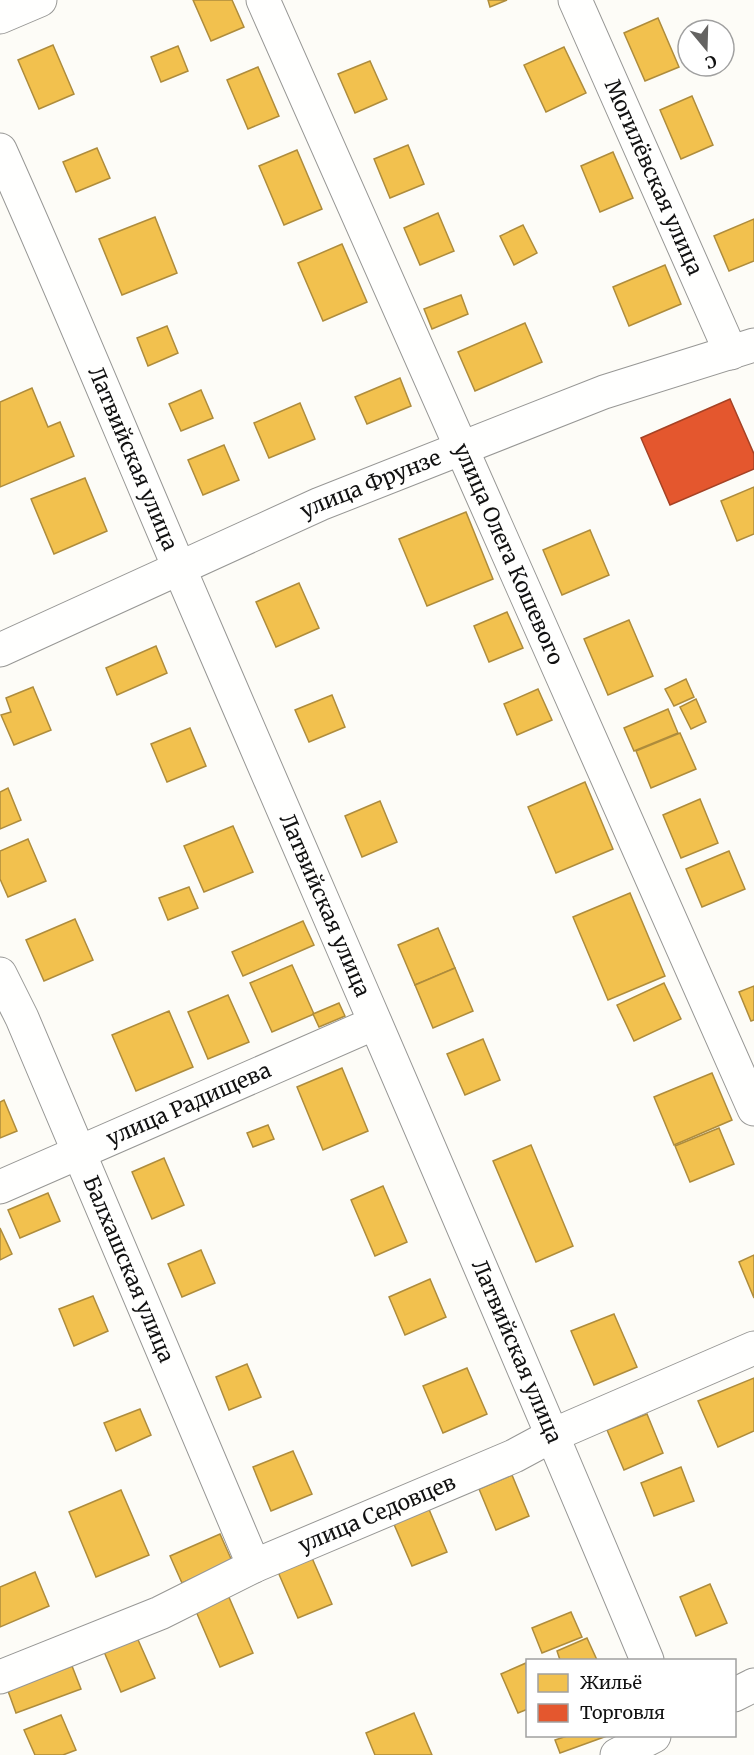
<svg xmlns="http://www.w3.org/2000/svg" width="754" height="1755" font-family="Merriweather,serif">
	<rect width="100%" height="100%" fill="#fdfcf7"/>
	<g fill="#f2c14e" stroke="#ae8c3c" stroke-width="1.5">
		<polygon points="193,0 232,0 244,27 211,41"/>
		<polygon points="488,0 507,0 490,7"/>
		<polygon points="658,18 679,67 645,81 624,33"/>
		<polygon points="53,45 74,94 39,109 18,60"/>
		<polygon points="178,46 188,71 161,82 151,57"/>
		<polygon points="564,47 586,93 546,112 524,65"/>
		<polygon points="370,61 387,99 355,113 338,74"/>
		<polygon points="258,67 279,116 248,129 227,80"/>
		<polygon points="692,96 713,145 681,159 660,110"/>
		<polygon points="408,145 424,184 390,198 374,159"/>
		<polygon points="97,148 110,178 76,192 63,162"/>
		<polygon points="297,150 322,209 284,225 259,166"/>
		<polygon points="613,152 633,198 600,212 581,166"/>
		<polygon points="438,213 454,251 420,265 404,228"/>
		<polygon points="155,217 177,273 122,295 99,239"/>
		<polygon points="754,219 754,261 729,271 714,236"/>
		<polygon points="523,225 537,253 514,265 500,236"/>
		<polygon points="342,244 367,302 323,321 298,263"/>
		<polygon points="665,265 681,304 629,326 613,287"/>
		<polygon points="461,295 468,314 432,329 424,309"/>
		<polygon points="525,323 542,362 475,391 458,352"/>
		<polygon points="167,326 178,353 148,366 137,338"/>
		<polygon points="400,378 411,406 367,424 355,397"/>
		<polygon points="32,388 48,427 60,422 74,456 0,487 0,402"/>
		<polygon points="201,390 213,418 181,431 169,404"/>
		<polygon points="300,403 315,439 269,458 254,423"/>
		<polygon points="224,445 239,480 203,495 188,460"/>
		<polygon points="85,478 107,531 54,554 31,499"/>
		<polygon points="754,487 754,534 737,541 721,501"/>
		<polygon points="466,512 493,579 427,606 399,539"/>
		<polygon points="590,530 609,575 562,595 543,550"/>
		<polygon points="299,583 319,628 276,647 256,602"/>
		<polygon points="507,612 523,648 489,662 474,626"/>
		<polygon points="629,620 653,676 608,695 584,639"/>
		<polygon points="156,646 167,673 117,695 106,668"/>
		<polygon points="686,679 694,697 674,706 665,689"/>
		<polygon points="33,687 51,730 14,745 1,715 11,712 6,698"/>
		<polygon points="538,689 552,720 517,735 504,704"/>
		<polygon points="332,695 345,727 309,742 295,710"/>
		<polygon points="696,699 706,722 691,729 680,707"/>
		<polygon points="668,709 678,733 634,751 624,728"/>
		<polygon points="190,728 206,766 167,782 151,744"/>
		<polygon points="680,733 696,769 651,788 636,751"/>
		<polygon points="585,782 613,849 556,873 528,807"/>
		<polygon points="8,788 21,820 0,829 0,792"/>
		<polygon points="700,799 718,843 681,858 663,815"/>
		<polygon points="380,801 397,842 362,857 345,816"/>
		<polygon points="233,826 253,872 204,892 184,846"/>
		<polygon points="28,839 46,881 8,897 0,879 0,851"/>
		<polygon points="729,851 745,889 702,907 686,869"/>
		<polygon points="189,887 198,908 168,920 159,898"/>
		<polygon points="630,893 665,976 608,1000 573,917"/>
		<polygon points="75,919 93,960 44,981 26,940"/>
		<polygon points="303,921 314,945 243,976 232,952"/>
		<polygon points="438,928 455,968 415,985 398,945"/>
		<polygon points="292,965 314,1014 272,1032 250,983"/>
		<polygon points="455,968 473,1011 433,1028 415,985"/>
		<polygon points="664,983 681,1019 634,1041 617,1005"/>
		<polygon points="754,986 754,1020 751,1021 739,992"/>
		<polygon points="228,995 249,1042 208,1059 188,1012"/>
		<polygon points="339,1003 345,1016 319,1027 313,1014"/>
		<polygon points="169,1011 193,1067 136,1091 112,1035"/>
		<polygon points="483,1039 500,1080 465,1095 447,1054"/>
		<polygon points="342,1068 368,1131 323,1150 297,1087"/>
		<polygon points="712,1073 732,1120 674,1145 654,1097"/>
		<polygon points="4,1100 17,1131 0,1138 0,1102"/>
		<polygon points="268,1125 274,1139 253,1147 247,1133"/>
		<polygon points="719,1128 734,1164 690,1182 675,1146"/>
		<polygon points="531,1145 573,1246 536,1262 493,1161"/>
		<polygon points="164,1158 184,1205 152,1219 132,1172"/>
		<polygon points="383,1186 407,1242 375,1256 351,1200"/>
		<polygon points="48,1193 60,1221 20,1238 8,1210"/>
		<polygon points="0,1228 12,1254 0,1260"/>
		<polygon points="201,1250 215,1283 182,1297 168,1264"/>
		<polygon points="754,1255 754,1298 739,1262"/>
		<polygon points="430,1279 446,1317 405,1335 389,1297"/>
		<polygon points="93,1296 108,1331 74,1346 59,1309"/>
		<polygon points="614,1314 637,1367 594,1385 571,1331"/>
		<polygon points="247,1364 261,1397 229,1410 216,1377"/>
		<polygon points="467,1368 487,1414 443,1433 423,1386"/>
		<polygon points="754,1378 754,1431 718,1447 698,1401"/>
		<polygon points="140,1409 151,1435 116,1451 104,1423"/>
		<polygon points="647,1414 663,1453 624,1470 607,1430"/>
		<polygon points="293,1451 312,1494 271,1511 253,1467"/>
		<polygon points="681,1467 694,1501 654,1516 641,1483"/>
		<polygon points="512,1475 529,1516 496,1530 479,1489"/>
		<polygon points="121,1490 149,1555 96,1577 69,1512"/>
		<polygon points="428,1507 447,1552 412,1566 393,1522"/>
		<polygon points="220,1534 232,1561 182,1583 170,1556"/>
		<polygon points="312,1558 332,1604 298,1618 278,1572"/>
		<polygon points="35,1572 49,1606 0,1627 0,1587"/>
		<polygon points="710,1584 727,1623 696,1636 680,1597"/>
		<polygon points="228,1595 253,1653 220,1667 195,1609"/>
		<polygon points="571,1612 582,1637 542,1653 532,1628"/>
		<polygon points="135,1633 155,1678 121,1692 102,1647"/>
		<polygon points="587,1638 597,1660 560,1660 557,1651"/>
		<polygon points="526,1663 528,1709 518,1713 501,1674"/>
		<polygon points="72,1666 81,1689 16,1713 8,1691"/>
		<polygon points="414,1713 432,1755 375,1755 366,1733"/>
		<polygon points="61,1715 76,1750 63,1755 35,1755 24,1730"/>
		<polygon points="567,1736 607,1736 560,1753 555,1740"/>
	</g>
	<polygon fill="#e4572e" stroke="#a54225" stroke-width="1.5" points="730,399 754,454 754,469 670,505 641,438"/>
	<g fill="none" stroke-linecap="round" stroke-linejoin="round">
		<g stroke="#979795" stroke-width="35">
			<g id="minor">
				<path id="s1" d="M263,0L754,1109"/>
				<path id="s2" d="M575,0L731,353"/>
				<polyline points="0,17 40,0"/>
				<path id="s3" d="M0,150C71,308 136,469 205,628C353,972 503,1315 647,1660"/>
				<path id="s4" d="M0,650L320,504L604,392L754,345"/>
				<path id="s5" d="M0,974L22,1018L254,1566"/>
				<path id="s6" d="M0,1187L375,1023"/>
				<path id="s7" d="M0,1677L160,1613L254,1566L514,1456L553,1435L754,1348"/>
				<polyline points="734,1695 754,1685"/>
				<polyline points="617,1755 654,1736"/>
			</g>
		</g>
		<use href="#minor" stroke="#fffffe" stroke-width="33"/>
	</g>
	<g text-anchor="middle" stroke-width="6" stroke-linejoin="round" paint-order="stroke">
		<g font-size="21" fill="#111" stroke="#fff">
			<text dy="7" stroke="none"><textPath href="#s2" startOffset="194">Могилёвская улица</textPath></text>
			<text dy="7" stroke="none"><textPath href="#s3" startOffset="336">Латвийская улица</textPath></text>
			<text dy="7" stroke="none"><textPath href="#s4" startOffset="406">улица Фрунзе</textPath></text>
			<text dy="7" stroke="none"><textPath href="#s1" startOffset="606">улица Олега Кошевого</textPath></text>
			<text dy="7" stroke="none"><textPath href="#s3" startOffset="822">Латвийская улица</textPath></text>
			<text dy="7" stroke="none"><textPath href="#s6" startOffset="206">улица Радищева</textPath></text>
			<text dy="7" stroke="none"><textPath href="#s5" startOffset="322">Балхашская улица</textPath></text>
			<text dy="7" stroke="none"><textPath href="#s3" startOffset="1308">Латвийская улица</textPath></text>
			<text dy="7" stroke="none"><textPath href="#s7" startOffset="411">улица Седовцев</textPath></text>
		</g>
	</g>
	<rect x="526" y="1659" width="210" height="78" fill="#ffffff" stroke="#a0a0a0" stroke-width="1.5"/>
	<rect x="538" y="1674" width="30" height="18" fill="#f2c14e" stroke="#a0a0a0" stroke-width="1.5"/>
	<text x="580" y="1689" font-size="18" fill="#111111">Жильё</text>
	<rect x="538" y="1704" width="30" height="18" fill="#e4572e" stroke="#a0a0a0" stroke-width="1.5"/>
	<text x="580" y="1719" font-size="18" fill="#111111">Торговля</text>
	<g transform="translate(706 48) rotate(161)"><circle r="28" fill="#ffffff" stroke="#a0a0a0" stroke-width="1.5"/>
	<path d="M0-4.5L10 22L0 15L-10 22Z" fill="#646362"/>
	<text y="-9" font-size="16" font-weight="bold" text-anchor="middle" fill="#111111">С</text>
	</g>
</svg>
